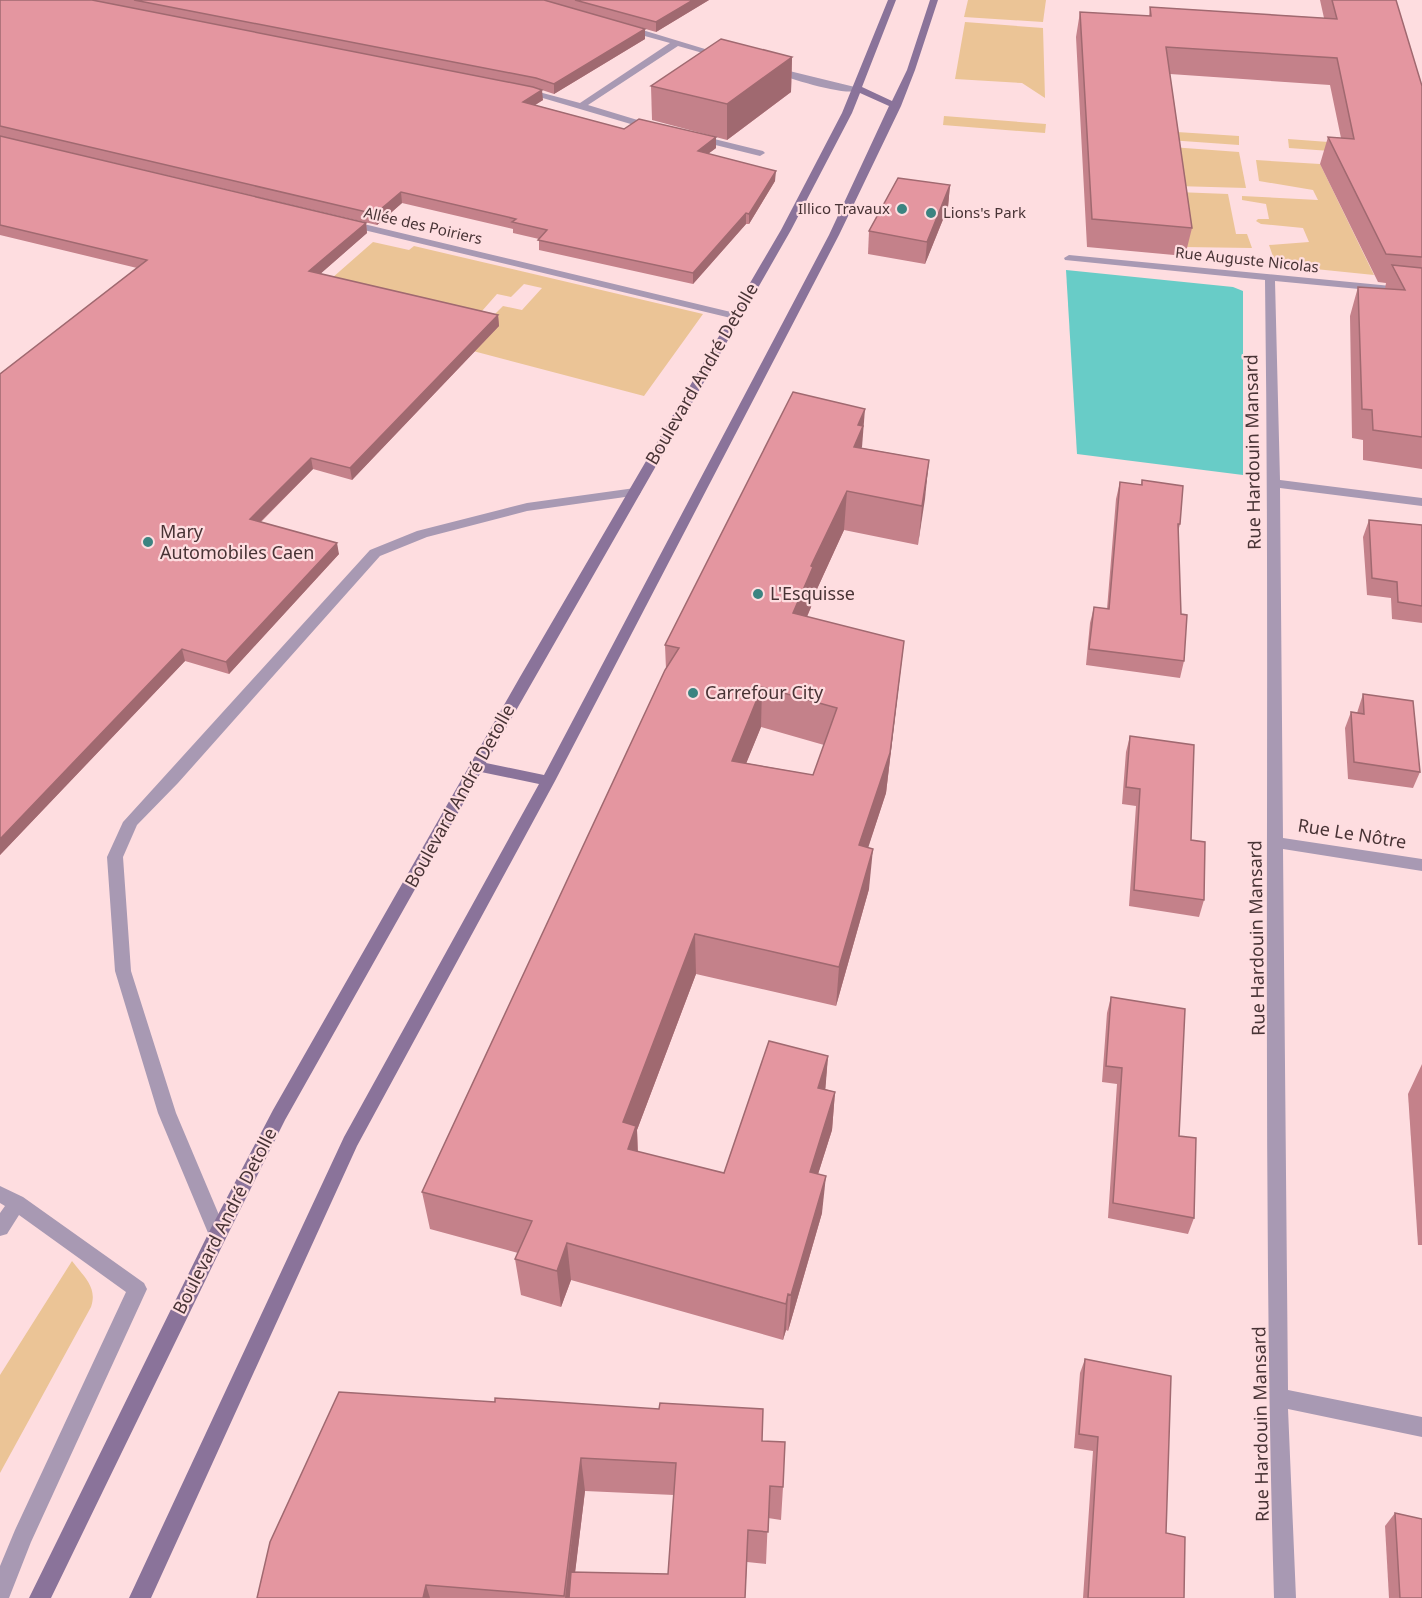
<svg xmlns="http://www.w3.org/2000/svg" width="1422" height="1598" font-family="'Noto Sans',sans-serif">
	<rect width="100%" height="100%" fill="#fedde0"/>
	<g fill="#ebc496" fill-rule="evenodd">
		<polygon points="968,0 1046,0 1043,22 964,17"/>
		<polygon points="965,22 1043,28 1045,98 1022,83 955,79"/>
		<polygon points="944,116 1046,124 1045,133 943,125"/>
		<polygon points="1084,126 1239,136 1239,145 1084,134"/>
		<polygon points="1288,139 1369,145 1371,154 1289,148"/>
		<polygon points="1171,147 1239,152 1246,188 1176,186"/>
		<polygon points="1256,160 1320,164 1374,275 1276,265 1269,245 1309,242 1303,228 1261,224 1256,221 1258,219 1269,219 1266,204 1242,200 1242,196 1318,200 1313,190 1259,181"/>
		<polygon points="1177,192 1228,194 1236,234 1247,234 1252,248 1184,247"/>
		<path d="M373,242L409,250L414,246L703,314L644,396L439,342L307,300ZM524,284L542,288L522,310L503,306L495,314L482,311L497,294L511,297Z"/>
		<path d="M72,1261C83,1276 98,1287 91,1307L0,1473V1375Z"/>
	</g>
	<polygon fill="#68ccc7" points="1066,270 1233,287 1243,291 1243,475 1077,454"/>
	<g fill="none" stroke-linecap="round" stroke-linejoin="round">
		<g fill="#a899b3" fill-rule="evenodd">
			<polygon points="635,488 639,489 641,492 639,495 527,511 427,537 380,556 178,783 137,825 123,857 131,971 176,1113 227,1234 225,1240 218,1242 211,1240 158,1113 115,971 107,857 123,822 370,550 417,531 527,503"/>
			<polygon points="0,1186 23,1197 144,1283 147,1289 31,1542 9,1598 0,1598 0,1566 15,1530 126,1292 19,1215 7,1234 0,1236 0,1213 5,1206 0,1203"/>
		</g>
		<g fill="#a899b3" fill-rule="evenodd">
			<polygon points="626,25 728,56 724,59 678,46 588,105 654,125 656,127 651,130 519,91 524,88 580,103 670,43 623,30 622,28"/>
			<path d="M773,67L863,89C848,99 788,77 770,72V68Z"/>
			<polygon points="698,135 763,151 765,153 760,156 695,140 695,136"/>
			<polygon points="347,220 735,313 741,316 735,319 343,225 343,221"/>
			<path d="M1069,255L1422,289V295L1275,281L1280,480L1422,498V506L1280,488L1283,838L1422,859V871L1283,849L1288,1390L1422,1417V1437L1288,1409L1296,1598H1274C1261,1159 1271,720 1265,280L1065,260L1064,258Z"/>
		</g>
		<path fill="#8a739a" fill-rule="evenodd" d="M888,0H896L862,87L892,101L907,70L930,0H938L915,70L901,106L839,235L555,781L357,1146L151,1598H129L344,1137L539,784L481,772L285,1120L225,1240L51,1598H29L211,1228L273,1110L520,677L781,230L842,113ZM860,93L889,106L829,235L544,775L486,763L791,230L852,113Z"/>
	</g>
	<g fill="#c4818a" fill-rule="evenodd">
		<polygon points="0,0 709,0 656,32 611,19 645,29 645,39 554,94 536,88 522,85 543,100 535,105 624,129 716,148 708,154 775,181 749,224 746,224 693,284 539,250 539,239 513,233 513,229 402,203 377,225 0,136"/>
		<polygon points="1320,0 1396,0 1422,86 1422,469 1363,460 1363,440 1352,438 1350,316 1358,287 1385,289 1386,283 1378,282 1320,164 1328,137 1341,138 1330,85 1170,74 1192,228 1185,256 1087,247 1076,37 1080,12 1149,16 1150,7 1324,18"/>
		<polygon points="792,57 791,92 727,140 652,120 651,86"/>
		<polygon points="0,136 366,223 367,233 320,274 498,315 499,326 352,480 313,469 261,522 339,554 229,674 185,661 0,855 0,374 137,268 0,235"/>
		<polygon points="950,185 948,207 925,264 868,254 869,231"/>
		<path d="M862,448L929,460L918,545L844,530L812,600L811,607L807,617L904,641L886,793L868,847L869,889L836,1006L696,974L637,1130L638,1152L724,1173L828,1056L825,1089L835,1092L832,1130L818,1174L822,1213L788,1331L786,1330L783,1340L571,1280L561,1307L521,1295L515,1259L518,1253L430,1229L422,1192L666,669L665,645ZM761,727L824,745L813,775L746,763Z"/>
		<polygon points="1142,480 1180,524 1178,532 1181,614 1184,661 1180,678 1086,665 1090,623 1094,607 1107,609 1116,499 1120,482 1141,485"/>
		<polygon points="1369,520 1422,525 1422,623 1392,619 1391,598 1367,595 1363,537"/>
		<polygon points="1363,694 1420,772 1413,788 1348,779 1345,728 1351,712 1357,713"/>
		<polygon points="1130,736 1191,840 1204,900 1199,917 1129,906 1136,806 1122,804 1126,752"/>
		<polygon points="1111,997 1179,1136 1194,1218 1188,1234 1108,1218 1117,1084 1102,1082 1107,1013"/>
		<polygon points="1422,1064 1422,1245 1418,1245 1408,1094"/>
		<polygon points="1085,1359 1166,1533 1184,1598 1083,1598 1093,1451 1074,1448 1080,1373"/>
		<path d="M339,1392L762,1441L783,1487L781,1520L768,1518L766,1564L747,1562L745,1598H257ZM585,1491L674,1495L668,1574L575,1572Z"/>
		<polygon points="1395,1513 1422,1598 1389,1598 1385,1526"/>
	</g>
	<g fill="#a06970">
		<polygon points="693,0 709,0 656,32 656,22"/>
		<polygon points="645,29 645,39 554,94 554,84"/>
		<polygon points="792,57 791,92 727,140 727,104"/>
		<polygon points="542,90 543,100 524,112 523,102"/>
		<polygon points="716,137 716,148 698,161 698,151"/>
		<polygon points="776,171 775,181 749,224 749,214"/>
		<polygon points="950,185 948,207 925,264 927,242"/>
		<polygon points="401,192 402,203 377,225 375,214"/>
		<polygon points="746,213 746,224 693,284 693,273"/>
		<polygon points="366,223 367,233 311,282 309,271"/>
		<polygon points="498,315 499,326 352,480 350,468"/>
		<polygon points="865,409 862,447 861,449 854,447 858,425"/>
		<polygon points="311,458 313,469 252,530 250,519"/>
		<polygon points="929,460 925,499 918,545 922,506"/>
		<polygon points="847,491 844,530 812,600 811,607 791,653 793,613 811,566"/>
		<polygon points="337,543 339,554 229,674 226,662"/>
		<polygon points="904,641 886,793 856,885 859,845"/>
		<polygon points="182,649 185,661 0,855 0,839"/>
		<polygon points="762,687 761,727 731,801 732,761"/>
		<polygon points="873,849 869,889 836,1006 839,967"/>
		<polygon points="695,934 696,974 637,1130 638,1164 630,1187 623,1122"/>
		<polygon points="828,1056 825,1094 818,1088"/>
		<polygon points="835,1092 832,1130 807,1209 810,1172"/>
		<polygon points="826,1176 822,1213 788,1331 791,1295"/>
		<polygon points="567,1243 571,1280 561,1307 557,1271"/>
		<polygon points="788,1294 786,1330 783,1340 786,1304"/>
		<polygon points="581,1458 585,1491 572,1598 565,1598"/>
		<polygon points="426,1585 430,1598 423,1598"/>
	</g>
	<g fill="#e496a0" stroke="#a06970" stroke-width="1.5" fill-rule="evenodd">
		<polygon points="0,0 92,0 533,87 542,90 523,102 624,129 639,119 716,137 698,151 776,171 749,214 746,213 693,273 538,240 547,230 512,222 516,219 401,192 375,214 0,126"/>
		<polygon points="134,0 544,0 645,29 554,84 536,78"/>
		<polygon points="575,0 693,0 656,22"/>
		<polygon points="1332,0 1396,0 1422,86 1422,257 1386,254 1328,137 1354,139 1337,58 1166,47 1192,228 1092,219 1080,12 1151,16 1150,7 1337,19"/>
		<polygon points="721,39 792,57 727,104 651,86"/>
		<polygon points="0,136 366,223 309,271 498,315 350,468 311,458 250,519 337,543 226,662 182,649 0,839 0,374 147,260 0,225"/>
		<polygon points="898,178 950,185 927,242 869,231"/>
		<polygon points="1392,265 1422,268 1422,437 1373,430 1372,410 1362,409 1358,287 1405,290"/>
		<path d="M793,392L865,409L858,425L863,426L854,447L929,460L922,506L847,491L811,566L813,567L793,613L904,641L890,753L859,845L873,849L839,967L695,934L623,1122L636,1126L628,1149L724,1173L769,1041L828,1056L818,1088L835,1092L810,1172L826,1176L791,1295L788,1294L786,1304L567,1243L557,1271L515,1259L532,1221L422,1192L665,670L679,648L665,645ZM762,687L837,708L813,775L732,761Z"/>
		<polygon points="1142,480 1183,486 1180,524 1178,524 1181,614 1187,615 1184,661 1089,649 1094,607 1109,609 1120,482 1142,485"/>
		<polygon points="1369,520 1422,525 1422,606 1398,602 1397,582 1372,578"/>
		<polygon points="1363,694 1413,701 1420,772 1354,762 1351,712 1364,714"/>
		<polygon points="1130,736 1194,745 1191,840 1205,842 1204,900 1134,890 1140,789 1126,787"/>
		<polygon points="1111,997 1185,1009 1179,1136 1196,1138 1194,1218 1113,1203 1122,1068 1106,1066"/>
		<polygon points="1085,1359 1171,1376 1166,1533 1185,1537 1184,1598 1088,1598 1098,1437 1079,1434"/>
		<polygon points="339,1392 495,1402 495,1398 659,1409 660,1403 763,1409 762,1441 785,1442 783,1487 770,1486 768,1532 748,1530 745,1598 569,1598 571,1572 668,1574 676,1463 581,1458 564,1596 426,1585 423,1598 257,1598 270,1542"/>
		<polygon points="1395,1513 1422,1519 1422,1598 1400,1598"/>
	</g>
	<g fill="#3c8481" stroke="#fedde0" stroke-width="2">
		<circle cx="902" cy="209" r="6"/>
		<circle cx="931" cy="213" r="6"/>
		<circle cx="148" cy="542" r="6"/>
		<circle cx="758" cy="594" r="6"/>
		<circle cx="693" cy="693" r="6"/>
	</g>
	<g text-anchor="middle" stroke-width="4.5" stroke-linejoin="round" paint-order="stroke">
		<g font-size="15" fill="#483335" stroke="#fedde0" text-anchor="end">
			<text x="890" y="214">Illico Travaux</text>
			<text x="943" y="218" text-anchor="start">Lions's Park</text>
		</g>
		<g font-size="15" fill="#483335" stroke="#fedde0">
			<text transform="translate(423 226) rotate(13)" y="5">Allée des Poiriers</text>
			<text transform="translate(1247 260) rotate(6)" y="5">Rue Auguste Nicolas</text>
		</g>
		<g font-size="18" fill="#483335" stroke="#fedde0">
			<text transform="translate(702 374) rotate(-60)" y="6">Boulevard André Detolle</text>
			<text transform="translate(1253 452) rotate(-91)" y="6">Rue Hardouin Mansard</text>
			<text transform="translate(460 796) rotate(-61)" y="6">Boulevard André Detolle</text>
			<text transform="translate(1352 834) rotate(9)" y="6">Rue Le Nôtre</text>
			<text transform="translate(1257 938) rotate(-91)" y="6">Rue Hardouin Mansard</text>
			<text transform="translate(225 1221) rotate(-63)" y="6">Boulevard André Detolle</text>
			<text transform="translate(1261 1424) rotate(-91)" y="6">Rue Hardouin Mansard</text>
		</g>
		<g font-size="18" fill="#483335" stroke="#fedde0" text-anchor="start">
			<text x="160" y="538">Mary<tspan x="160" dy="21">Automobiles Caen</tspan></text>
			<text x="770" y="600">L'Esquisse</text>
			<text x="705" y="699">Carrefour City</text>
		</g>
	</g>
</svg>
